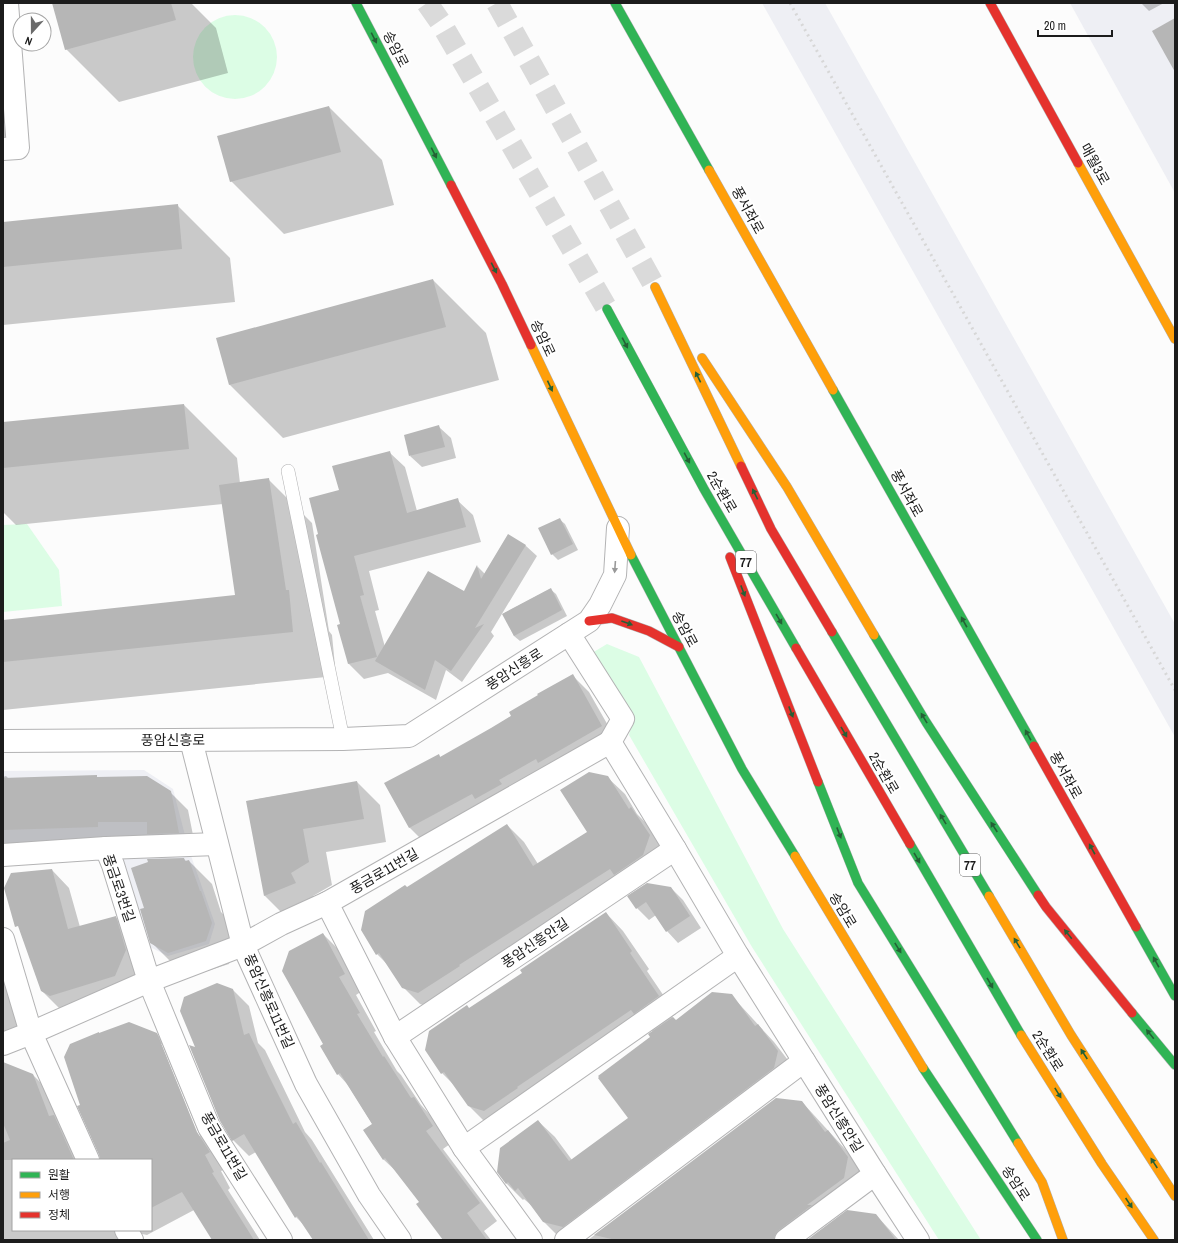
<svg xmlns="http://www.w3.org/2000/svg" width="1178" height="1243" font-family="'Archivo Narrow','Noto Sans KR',sans-serif">
	<rect width="100%" height="100%" fill="#fcfcfc"/>
	<g fill="#eeeff4">
		<polygon points="762,3 825,3 1175,624 1175,737"/>
		<polygon points="1070,3 1175,3 1175,193"/>
		<polygon points="144,770 173,789 186,839 3,844 3,771"/>
		<polygon points="189,850 215,924 209,944 168,956 150,947 121,854"/>
	</g>
	<g fill="#dcfde5">
		<circle cx="235" cy="57" r="42"/>
		<polygon points="27,524 59,570 62,606 3,612 3,525"/>
		<polygon points="607,644 639,657 783,929 981,1240 939,1240 752,947 629,735 634,717 592,653"/>
	</g>
	<g fill="#0003" fill-rule="evenodd">
		<polygon points="58,3 191,3 216,28 228,73 119,102 66,49"/>
		<polygon points="1141,3 1164,3 1149,11"/>
		<polygon points="329,107 382,160 394,205 284,234 231,181"/>
		<polygon points="3,112 6,138 3,138"/>
		<polygon points="177,205 230,258 235,302 3,325 3,223"/>
		<polygon points="433,280 486,333 499,380 283,438 230,385 217,339"/>
		<polygon points="184,405 237,458 240,483 268,479 312,523 329,631 332,635 336,676 3,710 3,621 236,596 223,504 16,525 3,512 3,423"/>
		<polygon points="439,427 451,438 456,458 422,467 410,456"/>
		<polygon points="389,452 405,467 417,511 457,500 473,515 481,542 369,571 379,610 375,611 385,647 464,593 478,567 485,574 509,536 526,546 537,556 491,632 494,636 462,682 446,670 436,700 388,673 364,679 349,664 339,626 341,625 319,535 340,491"/>
		<polygon points="559,519 565,524 578,550 558,560 552,554"/>
		<polygon points="550,589 556,594 567,616 520,641 514,636 503,614"/>
		<polygon points="572,675 589,692 618,743 426,844 409,827 439,755 441,758 492,729"/>
		<polygon points="6,776 9,779 58,777 147,777 170,792 188,810 196,850 3,849 3,777"/>
		<polygon points="607,777 625,794 637,814 648,825 666,853 435,1009 420,1004 403,987 389,966 377,954 362,930 407,888 507,825 524,842 538,864 588,832"/>
		<polygon points="357,782 380,805 386,842 326,852 332,885 313,896 319,907 288,919 265,896 247,801"/>
		<polygon points="184,859 187,862 189,861 212,884 221,912 224,915 234,947 229,964 192,976 175,966 151,942 145,909"/>
		<polygon points="52,870 69,888 80,927 115,917 133,934 144,968 132,994 68,1013 59,1008 41,990"/>
		<polygon points="671,888 683,900 701,928 678,943 667,931 656,915 649,920 637,908 629,896"/>
		<polygon points="606,913 623,931 649,969 647,971 676,1014 672,1017 676,1021 731,995 774,1042 794,1068 560,1238 543,1221 532,1206 524,1199 523,1200 506,1183 538,1121 555,1137 572,1160 629,1118 653,1032 649,1028 487,1124 469,1106 457,1088 442,1073 426,1050 470,1009 523,973"/>
		<polygon points="323,934 341,952 362,991 356,995 376,1031 374,1032 397,1071 401,1075 421,1105 431,1116 450,1144 443,1149 497,1221 484,1231 491,1240 444,1240 420,1202 399,1174 383,1159 373,1125 348,1085 338,1074 324,1044"/>
		<polygon points="3,955 25,1025 3,1050"/>
		<polygon points="233,990 249,1006 258,1043 265,1050 305,1132 312,1140 374,1240 314,1240 306,1227 296,1217 256,1152 249,1156 233,1140 197,1049"/>
		<path d="M156,1033L173,1050L226,1169L221,1171L230,1188L228,1190L260,1240H213L194,1210L147,1235L142,1234L136,1235L132,1240H3V1068L32,1074L49,1091L83,1160H13V1230H151V1160H101ZM160,1044H162L200,1136L198,1137Z"/>
		<polygon points="776,1099 802,1102 845,1149 865,1175 825,1221 828,1223 805,1240 588,1240"/>
		<polygon points="876,1215 899,1240 809,1240"/>
	</g>
	<g fill="#b6b6b6">
		<polygon points="52,3 171,3 176,20 65,50"/>
		<polygon points="1175,18 1175,72 1152,31"/>
		<polygon points="329,106 341,152 230,182 217,136"/>
		<polygon points="178,204 182,249 3,267 3,222"/>
		<polygon points="433,279 446,327 229,385 216,338"/>
		<polygon points="184,404 189,449 3,468 3,422"/>
		<polygon points="439,425 445,447 409,456 404,435"/>
		<polygon points="390,451 407,513 458,498 466,527 354,556 364,595 360,596 377,657 348,664 337,625 340,624 316,535 318,534 309,498 339,490 332,466"/>
		<polygon points="269,478 286,590 289,590 293,632 3,662 3,620 235,595 219,485"/>
		<polygon points="560,518 573,544 551,555 538,528"/>
		<polygon points="508,534 526,545 475,628 484,624 451,671 435,660 425,690 375,661 428,571 464,591 477,565 481,579"/>
		<polygon points="551,588 562,610 514,636 502,614"/>
		<polygon points="573,674 602,726 538,763 536,759 499,780 502,784 475,799 472,794 409,828 384,783 439,754 440,757 491,728 511,716 509,712 538,695 537,694"/>
		<polygon points="589,772 608,776 629,809 631,807 650,835 643,855 614,875 610,869 459,965 460,966 418,993 402,988 379,953 376,955 361,930 365,911 405,885 407,887 507,824 533,866 587,832 560,790"/>
		<polygon points="97,775 97,777 147,776 171,791 179,833 147,834 147,822 98,822 98,827 3,830 3,778"/>
		<polygon points="357,781 364,819 303,829 309,862 291,873 296,883 264,896 246,801"/>
		<polygon points="184,858 185,861 189,860 200,891 201,891 212,923 206,941 168,953 150,943 140,909 144,908 131,868 148,862 147,859"/>
		<polygon points="52,869 68,929 116,916 126,950 115,976 50,996 41,991 18,926 15,927 4,888 11,873"/>
		<polygon points="647,883 671,887 690,916 666,932 646,902 636,909 627,896"/>
		<polygon points="606,912 632,951 630,953 659,996 634,1014 631,1010 517,1087 518,1088 484,1111 468,1106 444,1072 441,1074 425,1050 429,1031 467,1005 469,1008 522,973 520,970"/>
		<polygon points="323,933 345,974 339,977 360,1013 357,1014 383,1057 384,1056 411,1098 414,1097 433,1126 426,1131 480,1203 467,1213 487,1240 443,1240 416,1204 419,1202 385,1158 383,1160 363,1130 372,1124 340,1073 337,1075 320,1046 323,1044 282,971 289,951"/>
		<polygon points="217,983 233,989 244,1035 249,1033 268,1074 293,1124 296,1122 320,1163 321,1162 369,1240 313,1240 297,1216 295,1218 244,1134 232,1141 220,1121 189,1045 195,1047 180,1011 184,997"/>
		<polygon points="712,992 732,994 755,1026 758,1024 778,1051 774,1068 563,1227 543,1222 518,1188 515,1191 508,1182 506,1184 497,1172 500,1148 538,1120 569,1161 572,1159 628,1118 598,1078 599,1077 598,1076 650,1037 648,1034 673,1017 676,1020"/>
		<polygon points="129,1022 157,1033 197,1132 210,1152 205,1155 214,1172 212,1173 254,1240 212,1240 182,1192 151,1208 151,1160 100,1160 99,1155 77,1106 80,1105 64,1057 70,1044 99,1032 99,1033"/>
		<polygon points="3,1062 33,1074 49,1116 54,1115 74,1160 3,1160 3,1143 10,1140 3,1123"/>
		<polygon points="776,1098 802,1101 825,1132 828,1130 848,1157 844,1178 807,1205 812,1205 779,1230 775,1235 774,1240 616,1240 594,1235"/>
		<polygon points="847,1210 876,1214 896,1240 807,1240"/>
	</g>
	<g fill="none" stroke-linecap="round" stroke-linejoin="round">
		<g stroke="#dadada" stroke-width="22" stroke-dasharray="22 11" stroke-linecap="butt">
			<polyline points="427,3 441,23 607,309"/>
			<polyline points="497,3 655,287"/>
		</g>
		<g stroke="#b3b3b4" stroke-width="14">
			<polyline id="lane" points="288,471 343,739"/>
		</g>
		<g stroke="#b3b3b4" stroke-width="24">
			<g id="street">
				<polyline points="3,149 18,148 7,3"/>
				<polyline points="569,634 623,719 610,742"/>
				<polyline points="191,740 243,945 306,1084 369,1195 400,1240"/>
				<polyline points="3,741 343,739 409,736 589,621 600,605 615,575 618,528"/>
				<polyline points="610,742 675,849 738,956 875,1174 918,1240"/>
				<polyline points="106,848 217,844"/>
				<polyline points="3,855 106,848 113,865 149,981 209,1127 281,1240"/>
				<polyline points="327,903 395,1037 464,1148 531,1240"/>
				<polyline points="3,939 31,1033 88,1160"/>
				<polyline points="395,1037 675,849"/>
				<polyline points="3,1044 31,1033 149,981 243,945 281,924 327,903 610,742"/>
				<polyline points="464,1148 738,956"/>
				<polyline points="126,1230 132,1240"/>
				<polyline points="566,1240 804,1061"/>
				<polyline points="786,1240 875,1174"/>
			</g>
		</g>
		<g stroke="#b3b3b4" stroke-width="10">
			<g id="fast">
				<polyline points="356,3 451,185"/>
				<polyline points="615,3 709,170"/>
				<polyline points="607,309 704,489 796,648"/>
				<polyline points="833,390 1034,746"/>
				<polyline points="631,555 742,769 795,856"/>
				<polyline points="832,632 989,896"/>
				<polyline points="874,635 926,722 1038,895"/>
				<polyline points="818,782 858,883 1018,1143"/>
				<polyline points="910,844 1021,1035"/>
				<polyline points="1136,927 1175,996"/>
				<polyline points="1132,1013 1175,1065"/>
				<polyline points="923,1068 1037,1240"/>
			</g>
		</g>
		<g stroke="#b3b3b4" stroke-width="10">
			<g id="slow">
				<polyline points="1078,163 1175,339"/>
				<polyline points="709,170 833,390"/>
				<polyline points="655,287 741,466"/>
				<polyline points="531,345 631,555"/>
				<polyline points="702,358 787,487 874,635"/>
				<polyline points="795,856 923,1068"/>
				<polyline points="989,896 1071,1035 1175,1196"/>
				<polyline points="1021,1035 1102,1164 1154,1240"/>
				<polyline points="1018,1143 1042,1182 1063,1240"/>
			</g>
		</g>
		<g stroke="#b3b3b4" stroke-width="10">
			<g id="jam">
				<polyline points="990,3 1078,163"/>
				<polyline points="451,185 502,284 531,345"/>
				<polyline points="741,466 771,529 832,632"/>
				<polyline points="730,557 818,782"/>
				<polyline points="589,621 612,618 649,631 679,647"/>
				<polyline points="796,648 910,844"/>
				<polyline points="1034,746 1136,927"/>
				<polyline points="1038,895 1046,907 1132,1013"/>
			</g>
		</g>
		<use href="#lane" stroke="#fff" stroke-width="13"/>
		<use href="#street" stroke="#fff" stroke-width="22"/>
		<use href="#fast" stroke="#30b455" stroke-width="9"/>
		<use href="#slow" stroke="#ff9f0a" stroke-width="9"/>
		<use href="#jam" stroke="#e5322d" stroke-width="9"/>
		<polyline stroke="#d7d7d7" stroke-width="3" stroke-dasharray="2 4" stroke-linecap="butt" points="790,3 1175,690"/>
	</g>
	<defs><path id="oneway-solid" d="M-6-.8H1V-3.2L6.5 0L1 3.2V.8H-6Z"/></defs>
	<g fill="#256036">
		<use href="#oneway-solid" transform="translate(374 38) rotate(63)"/>
		<use href="#oneway-solid" transform="translate(434 153) rotate(63)"/>
		<use href="#oneway-solid" transform="translate(494 268) rotate(63)"/>
		<use href="#oneway-solid" transform="translate(625 343) rotate(62)"/>
		<use href="#oneway-solid" transform="translate(698 377) rotate(-116)"/>
		<use href="#oneway-solid" transform="translate(550 386) rotate(65)"/>
		<use href="#oneway-solid" transform="translate(687 458) rotate(62)"/>
		<use href="#oneway-solid" transform="translate(755 494) rotate(-116)"/>
		<use href="#oneway-solid" transform="translate(743 591) rotate(69)"/>
		<use href="#oneway-solid" transform="translate(779 619) rotate(60)"/>
		<use href="#oneway-solid" transform="translate(964 622) rotate(-119)"/>
		<use href="#oneway-solid" transform="translate(627 623) rotate(20)"/>
		<use href="#oneway-solid" transform="translate(791 712) rotate(69)"/>
		<use href="#oneway-solid" transform="translate(924 718) rotate(-121)"/>
		<use href="#oneway-solid" transform="translate(844 732) rotate(60)"/>
		<use href="#oneway-solid" transform="translate(1028 735) rotate(-119)"/>
		<use href="#oneway-solid" transform="translate(943 819) rotate(-121)"/>
		<use href="#oneway-solid" transform="translate(994 827) rotate(-123)"/>
		<use href="#oneway-solid" transform="translate(839 833) rotate(69)"/>
		<use href="#oneway-solid" transform="translate(1092 849) rotate(-119)"/>
		<use href="#oneway-solid" transform="translate(917 858) rotate(60)"/>
		<use href="#oneway-solid" transform="translate(1068 934) rotate(-129)"/>
		<use href="#oneway-solid" transform="translate(1017 943) rotate(-121)"/>
		<use href="#oneway-solid" transform="translate(898 948) rotate(58)"/>
		<use href="#oneway-solid" transform="translate(1156 962) rotate(-119)"/>
		<use href="#oneway-solid" transform="translate(990 983) rotate(60)"/>
		<use href="#oneway-solid" transform="translate(1150 1034) rotate(-129)"/>
		<use href="#oneway-solid" transform="translate(1084 1054) rotate(-123)"/>
		<use href="#oneway-solid" transform="translate(1058 1093) rotate(58)"/>
		<use href="#oneway-solid" transform="translate(1154 1163) rotate(-123)"/>
		<use href="#oneway-solid" transform="translate(1129 1203) rotate(56)"/>
	</g>
	<use fill="#999" href="#oneway-solid" transform="translate(615 567) rotate(94)"/>
	<g text-anchor="middle" stroke-width="4" stroke-linejoin="round" paint-order="stroke">
		<g fill="#fff" stroke="#606060" stroke-width="1">
			<rect x="736" y="551" width="20" height="22" rx="3"/>
			<rect x="960" y="854" width="20" height="22" rx="3"/>
		</g>
		<g font-size="13" font-weight="bold" fill="#1c1c1c">
			<text x="746" y="567">77</text>
			<text x="970" y="870">77</text>
		</g>
		<g font-size="14" fill="#1c1c1c" stroke="#fff">
			<text transform="translate(396 49) rotate(63)" y="5">송암로</text>
			<text transform="translate(1095 164) rotate(61)" y="5">매월3로</text>
			<text transform="translate(748 210) rotate(61)" y="5">풍서좌로</text>
			<text transform="translate(543 338) rotate(65)" y="5">송암로</text>
			<text transform="translate(722 492) rotate(60)" y="5">2순환로</text>
			<text transform="translate(907 493) rotate(61)" y="5">풍서좌로</text>
			<text transform="translate(685 629) rotate(62)" y="5">송암로</text>
			<text transform="translate(514 669) rotate(-33)" y="5">풍암신흥로</text>
			<text x="173" y="745">풍암신흥로</text>
			<text transform="translate(884 773) rotate(60)" y="5">2순환로</text>
			<text transform="translate(1066 775) rotate(61)" y="5">풍서좌로</text>
			<text transform="translate(384 871) rotate(-30)" y="5">풍금로11번길</text>
			<text transform="translate(119 888) rotate(71)" y="5">풍금로3번길</text>
			<text transform="translate(843 910) rotate(59)" y="5">송암로</text>
			<text transform="translate(535 943) rotate(-34)" y="5">풍암신흥안길</text>
			<text transform="translate(269 1001) rotate(66)" y="5">풍암신흥로11번길</text>
			<text transform="translate(1048 1051) rotate(58)" y="5">2순환로</text>
			<text transform="translate(839 1118) rotate(58)" y="5">풍암신흥안길</text>
			<text transform="translate(224 1146) rotate(60)" y="5">풍금로11번길</text>
			<text transform="translate(1016 1183) rotate(57)" y="5">송암로</text>
		</g>
	</g>
	<rect width="1178" height="1243" fill="none" stroke="#1c1c1c" stroke-width="8"/>
	<rect x="12" y="1159" width="140" height="72" fill="#ffffff" stroke="#a4a4a4"/>
	<rect x="20" y="1172" width="20" height="6" fill="#30b455" stroke="#a4a4a4"/>
	<text x="48" y="1179" font-size="12" fill="#1c1c1c">원활</text>
	<rect x="20" y="1192" width="20" height="6" fill="#ff9f0a" stroke="#a4a4a4"/>
	<text x="48" y="1199" font-size="12" fill="#1c1c1c">서행</text>
	<rect x="20" y="1212" width="20" height="6" fill="#e5322d" stroke="#a4a4a4"/>
	<text x="48" y="1219" font-size="12" fill="#1c1c1c">정체</text>
	<g transform="translate(32 32) rotate(201)"><circle r="19" fill="#ffffff" stroke="#a4a4a4"/>
	<path d="M0-3L7 15L0 10L-7 15Z" fill="#6a6a6a"/>
	<text y="-6" font-size="11" font-weight="bold" text-anchor="middle" fill="#1c1c1c">N</text>
	</g>
	<path d="M1038 30v6h74v-6" fill="none" stroke="#1c1c1c" stroke-width="2"/>
	<text x="1044" y="30" font-size="12" fill="#1c1c1c" stroke="#ffffff" stroke-width="3" paint-order="stroke">20 m</text>
</svg>
